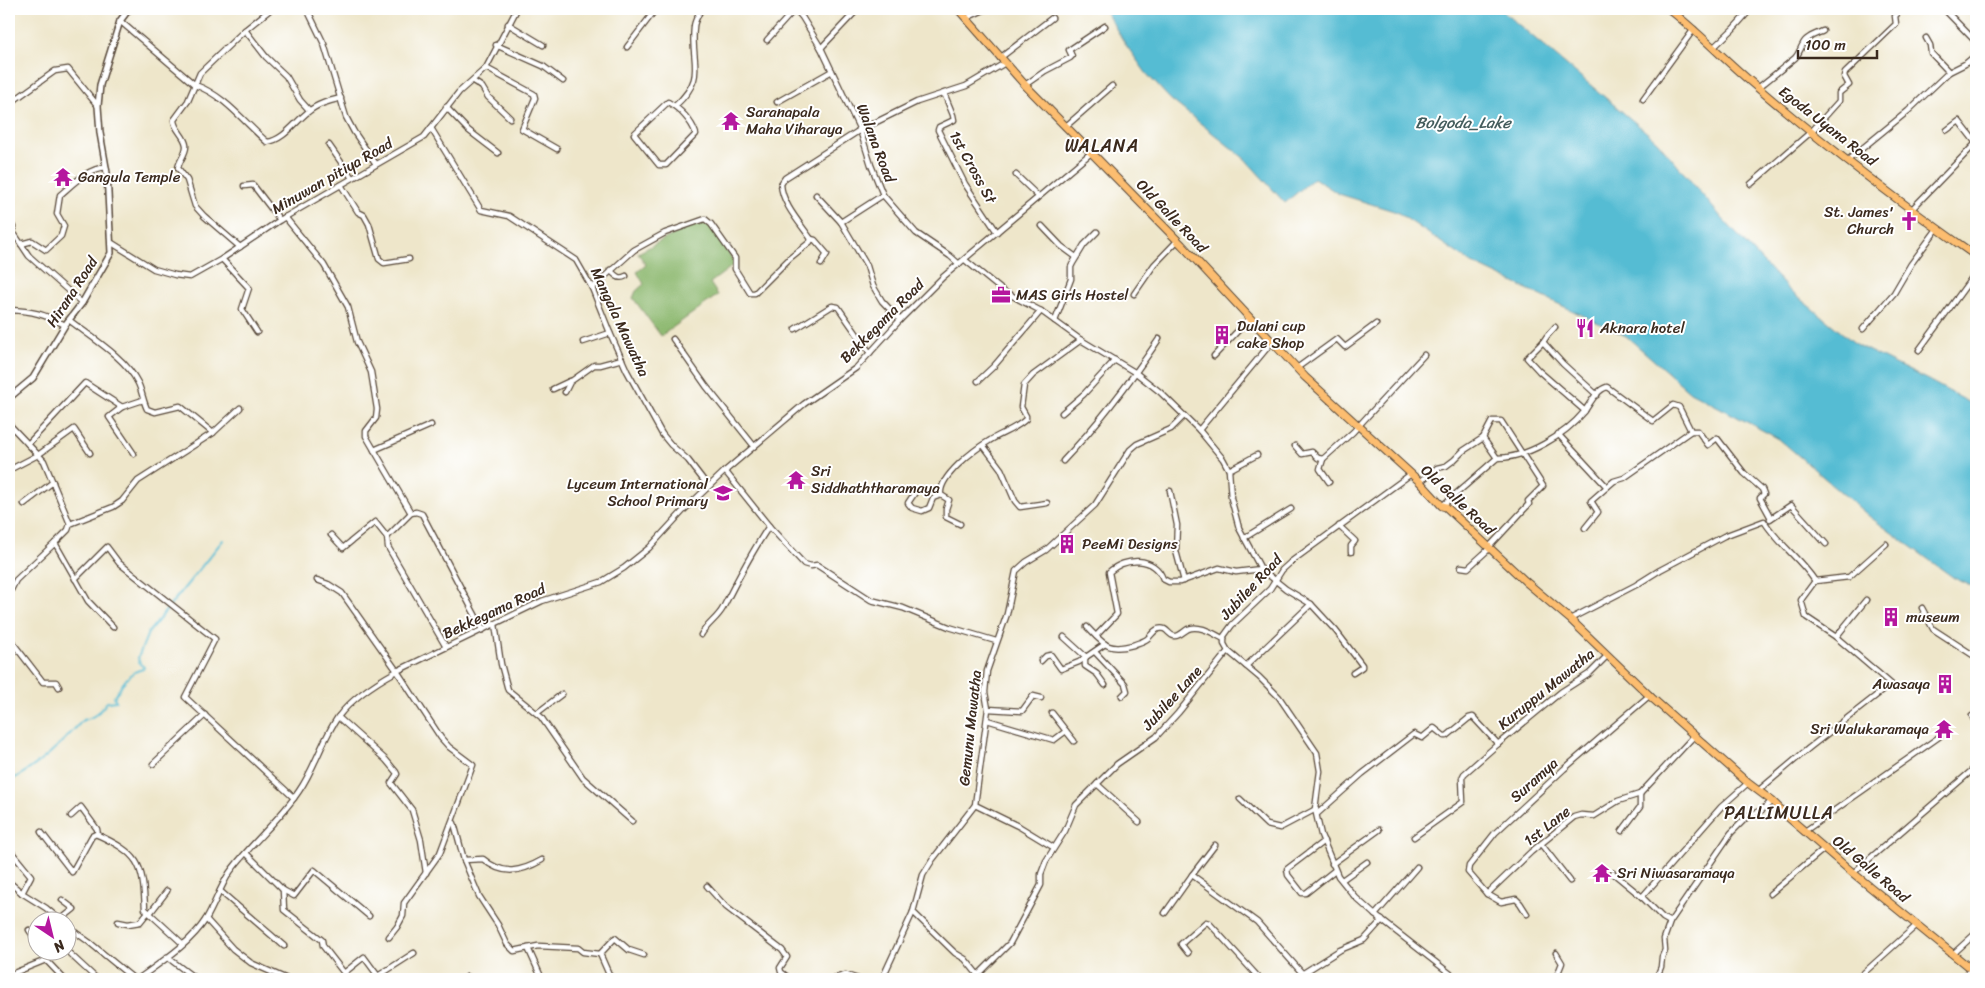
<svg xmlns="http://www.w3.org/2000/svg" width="1985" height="988" font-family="Sriracha,sans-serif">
	<rect width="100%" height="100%" fill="#fff"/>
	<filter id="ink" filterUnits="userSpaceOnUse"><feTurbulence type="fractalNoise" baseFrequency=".02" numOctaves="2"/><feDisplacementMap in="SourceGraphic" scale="10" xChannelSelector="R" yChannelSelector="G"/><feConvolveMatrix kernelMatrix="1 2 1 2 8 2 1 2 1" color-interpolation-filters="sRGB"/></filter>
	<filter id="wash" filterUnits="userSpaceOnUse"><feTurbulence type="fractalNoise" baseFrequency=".0096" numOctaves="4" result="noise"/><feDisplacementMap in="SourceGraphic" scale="20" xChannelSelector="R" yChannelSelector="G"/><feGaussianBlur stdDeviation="1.12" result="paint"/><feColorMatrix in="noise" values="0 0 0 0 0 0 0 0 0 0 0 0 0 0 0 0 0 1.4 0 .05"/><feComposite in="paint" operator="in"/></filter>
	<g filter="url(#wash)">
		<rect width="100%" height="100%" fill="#eee6ca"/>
		<path fill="#8eb971" stroke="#647248" d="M699,221C714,223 728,252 735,264L710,283L718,295L661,336L633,298L636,291L644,284L637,272L646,265L638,253Z"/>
		<polygon fill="#55bcd3" stroke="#487378" points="1104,9 1500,9 1657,141 1721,217 1788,289 1857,345 1928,380 1976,406 1976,588 1954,578 1870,517 1779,439 1690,392 1626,336 1470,262 1397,212 1339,194 1314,178 1285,203 1245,159 1170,99 1146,73 1126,45"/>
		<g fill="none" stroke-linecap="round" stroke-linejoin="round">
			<path stroke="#55bcd3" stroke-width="2" d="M9,781C38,767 61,744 83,720C95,718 100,711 107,702L116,701L114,697C122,685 128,672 143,669L144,667L140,664L138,658L148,633L223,540"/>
		</g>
	</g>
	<g filter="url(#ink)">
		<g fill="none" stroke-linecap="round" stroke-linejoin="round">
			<g stroke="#564638" stroke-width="7">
				<g id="minor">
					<polyline points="307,9 324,44 346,117 354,132 376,164"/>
					<polyline points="795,9 802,17 821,48 860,130 871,165 883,195 916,233 950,256 959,264"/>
					<polyline points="1944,9 1976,42"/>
					<polyline points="966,18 986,9"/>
					<path d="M120,21L195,85C224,95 244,122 267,142C284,140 295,122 308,112C317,104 329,101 341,98"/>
					<polyline points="508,24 543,45"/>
					<polyline points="245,30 266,57 286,76 300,100 309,110"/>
					<polyline points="1926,38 1930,45 1931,53 1949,72"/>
					<polyline points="767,40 795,9"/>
					<polyline points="496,45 543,66 563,81"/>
					<polyline points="627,47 656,9"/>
					<polyline points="1714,47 1733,29 1751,9"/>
					<polyline points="821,48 858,9"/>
					<polyline points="1000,58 1052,18"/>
					<polyline points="486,68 534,94 535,98 522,129 557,149"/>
					<polyline points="473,81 482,87 488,97 510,118"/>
					<polyline points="1025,85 1045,71 1070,58 1072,56 1069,50 1105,26"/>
					<path d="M1758,88L1795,58C1799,54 1800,49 1803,44C1806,37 1817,34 1823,31"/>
					<polyline points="944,93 953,115 954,120 939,127 938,130 965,184 997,232"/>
					<polyline points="1643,99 1694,29"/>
					<path d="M668,102C679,108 692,121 696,134L666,165H659L634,134Z"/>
					<polyline points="777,102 832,71"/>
					<polyline points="9,104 55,71 68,69 98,106"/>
					<path d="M675,106C708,76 690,63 694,27C694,21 699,14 701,9"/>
					<polyline points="446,107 468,130 498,153"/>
					<polyline points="1065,127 1112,86"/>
					<polyline points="431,128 481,210 509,216 576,260 592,288 610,333 627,371 662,434 671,445 688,460 708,486"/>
					<polyline points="1947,130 1959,121 1976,143"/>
					<polyline points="329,145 352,178"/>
					<polyline points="1848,160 1908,111 1949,72 1965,64 1976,55"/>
					<polyline points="1016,175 1038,196"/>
					<polyline points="1751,184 1812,131 1839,101 1839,93 1849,85 1844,76 1845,73 1896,24 1895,16 1902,9"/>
					<polyline points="341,185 358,212 364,215 369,224 379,259 384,263 409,259"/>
					<polyline points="244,186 253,185 280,220"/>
					<polyline points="816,195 841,222"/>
					<polyline points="883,195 841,222 867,266 873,286 882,301 900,320"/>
					<polyline points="1912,209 1976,143"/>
					<polyline points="285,217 324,265 348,307 357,342 371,372 377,409 376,418 366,431 366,436 411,513"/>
					<polyline points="9,220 13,227 13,232 9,234"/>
					<polyline points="1042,226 1061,246 1076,257"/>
					<polyline points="13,232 29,256 82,303"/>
					<polyline points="811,239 815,240 827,254 821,264"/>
					<polyline points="112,243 154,269 175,275 190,277 222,259 280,220 424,137 459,92 486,68 517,9"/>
					<path d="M21,244L32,241L46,250L61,236L64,226L57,214L60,195C74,183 87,169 106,167"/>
					<path d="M240,247L204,216L195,206L187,180L178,168C179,160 187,153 186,145C185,136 174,129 174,120L188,101L200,73L245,30L271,9"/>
					<polyline points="222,259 249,288 242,309 257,332"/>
					<polyline points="965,260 1003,291 1041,311 1081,340 1136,373 1160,392 1199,430 1223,459 1229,470 1231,498 1239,528 1261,569 1286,589 1311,604 1336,631 1362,665 1362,667 1353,673"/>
					<path d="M610,270C616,276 619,280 626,276"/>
					<path d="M592,288L634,250L665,233L705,219L711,224L735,258V269L750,293H755L790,258L810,242L811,239C800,223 782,204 781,184L785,178L860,130L917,102L966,86L1005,63"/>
					<polyline points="1134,294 1154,265 1178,240"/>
					<path d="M9,310C33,311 44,314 65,325"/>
					<path d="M69,320C91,337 126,358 138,383C142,391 143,401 147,409L155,412L180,406L213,433L138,481L122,501L113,507L70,524"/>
					<polyline points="1055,321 1071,279 1071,267 1073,263 1084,245 1097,232"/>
					<polyline points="1555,327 1547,336 1543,342 1527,358 1539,371 1585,411"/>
					<polyline points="795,329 832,306 838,307 870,353"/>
					<polyline points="1863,329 1894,293 1911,264 1937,229"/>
					<polyline points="673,339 706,386 754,446"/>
					<polyline points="583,342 610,333"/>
					<polyline points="1543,342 1563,364 1597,395"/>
					<polyline points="1919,350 1976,272"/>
					<polyline points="1214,356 1250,318"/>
					<polyline points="1297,368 1337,339 1345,347 1376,324"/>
					<polyline points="978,381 994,366 1041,311"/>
					<polyline points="553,389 570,381"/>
					<polyline points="565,392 570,382 594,365 600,365 622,359"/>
					<polyline points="1062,413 1084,394 1115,360"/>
					<polyline points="9,424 44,461 70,524 68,530 55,543 88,601 113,627"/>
					<polyline points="1199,430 1272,342"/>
					<polyline points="213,433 240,408"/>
					<polyline points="1558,434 1607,487 1614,481 1624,478 1691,431"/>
					<polyline points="1483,438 1492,421 1501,421 1543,486 1528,501 1529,504 1489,547"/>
					<polyline points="28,444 85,383 122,407"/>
					<polyline points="983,445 1001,469 1015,501 1020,507 1047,503"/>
					<polyline points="1295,446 1302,454 1312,452 1318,458 1323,459"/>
					<polyline points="374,450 431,425"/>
					<polyline points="134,454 109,417 122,407 143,400"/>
					<path d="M1063,461C1099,423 1130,382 1159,339"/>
					<polyline points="11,469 38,455 74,429 90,453"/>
					<polyline points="1229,470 1257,455"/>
					<polyline points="725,471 769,526 804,564 811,566 817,565 871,600 903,608 949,627 996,641"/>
					<polyline points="1411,474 1292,561 1282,570 1270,589 1232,625 1224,636 1224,644 1228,651 1259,677 1279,697 1317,753 1320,771 1315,809 1321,835 1338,876 1355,897 1375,915 1457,979"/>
					<polyline points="1329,482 1320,469 1323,459 1353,432 1424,355"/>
					<polyline points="1420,482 1437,468 1446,466 1454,460 1463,451 1483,438 1497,458"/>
					<polyline points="916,491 908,503 912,508 922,511 929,508 933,498 941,495"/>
					<polyline points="1170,491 1177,525 1176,551 1184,581"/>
					<polyline points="24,504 53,482"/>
					<path d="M1442,506L1497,458C1527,458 1565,435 1584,412C1590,404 1596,390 1607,387L1653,421L1673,405L1679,407L1691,431H1698L1708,445L1717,438L1744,473L1762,489L1764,494L1760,498L1771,518"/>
					<polyline points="1770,519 1791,505 1826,544"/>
					<path d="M960,524L946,517V509L949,500L941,495C938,477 975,449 989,441C1001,433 1016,429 1026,419V416L1021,407L1024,385L1033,375L1081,340"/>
					<polyline points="1339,526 1355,541 1351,546 1351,552"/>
					<polyline points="1585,528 1598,512 1591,501 1607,487"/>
					<polyline points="331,535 343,548 375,522 387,537 388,547 446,647"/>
					<polyline points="387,537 411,513 416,512 422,514 483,630"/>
					<polyline points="1244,538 1291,509"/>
					<polyline points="1461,567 1468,568 1490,548"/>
					<polyline points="75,579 107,547 119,563 215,639 185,697 294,798"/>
					<polyline points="317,580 328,584 342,593 397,671 441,738 449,747 473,765 440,853 404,903 403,916 397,927 389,937"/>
					<polyline points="1815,581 1849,577 1886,544"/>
					<polyline points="9,594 16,580 55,543"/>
					<polyline points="1922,608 1933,629 1976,657"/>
					<path d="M1570,619L1636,585L1660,570L1724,536L1764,521C1778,544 1801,559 1815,581L1801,600L1806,617L1836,637L1891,684L1809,748L1758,791"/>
					<polyline points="495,624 501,664 508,690 541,717 583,778 632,821"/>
					<path d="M1087,627C1104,644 1107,652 1133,645C1137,643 1143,642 1147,639C1151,636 1153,631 1158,629C1167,626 1168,635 1174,636C1179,637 1184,631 1188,629C1199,624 1214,634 1224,639"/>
					<path d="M701,635C707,624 718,618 723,608C737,580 752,552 769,526"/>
					<path d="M1096,636L1117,614L1109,572C1125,557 1155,556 1163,579L1169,582H1180L1219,568L1236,572L1261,569"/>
					<polyline points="1064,637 1086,657 1105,644"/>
					<polyline points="1836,637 1866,600"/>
					<polyline points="9,638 43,682 56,682 59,687"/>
					<polyline points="9,650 15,646"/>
					<polyline points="1095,652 1125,684 1127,691 1122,696"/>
					<polyline points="1085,658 1085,666 1097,674 1105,685"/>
					<polyline points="1041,661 1046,656 1051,655 1061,669 1079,662 1086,657"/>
					<polyline points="1246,666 1311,604"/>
					<polyline points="988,709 1022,711 1033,696 1041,698"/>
					<polyline points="537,713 562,694"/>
					<polyline points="1052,713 1066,731"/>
					<polyline points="1972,716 1976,723"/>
					<polyline points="338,717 386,760 396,772 397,774 391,783 412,810 421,840 426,873"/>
					<polyline points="987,720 1054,740 1066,731 1074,741"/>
					<polyline points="153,764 205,715"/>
					<polyline points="1097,784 1139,822"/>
					<polyline points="1240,799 1267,825 1280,828 1316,809"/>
					<polyline points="975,805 1020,827 1053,847"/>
					<polyline points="1317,814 1362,774 1414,734 1422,738 1434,728 1444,736 1447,736 1469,718 1473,717 1498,744 1561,692 1589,674 1607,656"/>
					<polyline points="71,816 81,807 97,829 98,835"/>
					<polyline points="454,823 464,860 479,896 498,925 507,944 514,951 528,948 542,979"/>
					<polyline points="1622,831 1640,807 1640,794"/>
					<polyline points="1805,831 1939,737"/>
					<path d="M41,832L72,872L92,836L96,834C139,854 143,862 145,909L183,944"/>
					<polyline points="1414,837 1463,802 1462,778 1464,774 1498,744"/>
					<polyline points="1324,841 1287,869 1288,875 1302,893 1306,893 1335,870"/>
					<polyline points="1541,844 1570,881"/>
					<polyline points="1215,845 1192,875 1257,922 1302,973"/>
					<polyline points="9,849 31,876 22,893 46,908 60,920"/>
					<polyline points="246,853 283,890 284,910 322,940 323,946 344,973 364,957 378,976 414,953"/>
					<path d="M464,860L483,859C503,876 521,872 542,860"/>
					<polyline points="1332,864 1379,830"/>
					<polyline points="1613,873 1642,897 1663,918 1670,922"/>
					<polyline points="1853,873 1976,767"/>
					<polyline points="1342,880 1367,862"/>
					<polyline points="9,882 22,893"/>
					<polyline points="707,886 726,907 782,950 787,957 780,968 781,972 790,979"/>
					<polyline points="283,890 294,896 314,870 369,916"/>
					<polyline points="220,891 284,946"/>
					<polyline points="1487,894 1531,852 1574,817 1581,815 1594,816 1618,801 1640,794 1694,736"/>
					<polyline points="1770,894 1825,848"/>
					<polyline points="1642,897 1721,807 1748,783"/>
					<polyline points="913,912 955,953 965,959 978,975"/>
					<polyline points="150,913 167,891"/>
					<polyline points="1165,913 1192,875"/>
					<polyline points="1527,914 1520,903 1516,899 1501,902 1487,894 1468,872 1469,866 1495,833 1564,769 1650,695"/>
					<polyline points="1375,915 1417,867"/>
					<polyline points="206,919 233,949 251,963 287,979"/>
					<polyline points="60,920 74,909 62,900"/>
					<polyline points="118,922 128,924 140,922 148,912"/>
					<polyline points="68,927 89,942 134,979"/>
					<polyline points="29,930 38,943"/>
					<polyline points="528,948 538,946 578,948 583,952 600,954 615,938 629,950 644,955"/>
					<polyline points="42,950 47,961"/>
					<polyline points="1188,953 1181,944 1206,922 1209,923 1260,979"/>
					<polyline points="1556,953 1562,963 1558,973 1561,979"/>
					<polyline points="70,954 97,979"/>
					<polyline points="600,954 611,979"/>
					<polyline points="1953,954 1976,933"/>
					<polyline points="167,957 196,979"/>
					<polyline points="9,975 46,960 64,979"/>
					<polyline points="467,977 469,979"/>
					<path d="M138,979C161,962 190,944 206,919C215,904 220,887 230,872C251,843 279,821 299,791C315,768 322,740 338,717C353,697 375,683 397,671L542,601L601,582L624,568L649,548L684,510L725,471L804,404L856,368L900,320L943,277L1091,153"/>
					<polyline points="795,979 798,979"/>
					<polyline points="831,979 846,975 858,979"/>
					<polyline points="882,979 913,912 923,875 933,859 975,805 988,709 985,692 987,671 1007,614 1016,571 1026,562 1046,550 1095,505 1130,450 1137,444 1171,429 1184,416"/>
					<polyline points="978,979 978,975 1010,943 1041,885 1041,874 1046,861 1065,831 1076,805 1117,764 1156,737 1178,713 1228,651"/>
					<polyline points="1294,979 1340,950 1364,940 1382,920"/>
					<polyline points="1656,979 1661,967 1662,957 1665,950 1664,939 1670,922 1731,833 1748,816 1762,810 1772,801"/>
					<polyline points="1857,979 1917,925"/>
					<polyline points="1964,979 1971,968"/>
				</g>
			</g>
			<g stroke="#564638" stroke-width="8">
				<polyline id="tertiary" points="9,398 33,378 65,325 82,303 111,253 107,173 100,133 98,106 100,85 120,21 129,9"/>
			</g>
			<g stroke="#564638" stroke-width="9">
				<path id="primary" d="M1669,9C1698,32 1723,58 1751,82C1823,144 1899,202 1976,256"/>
			</g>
			<g stroke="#564638" stroke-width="9">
				<polyline id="trunk" points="958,9 1025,85 1182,245 1305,377 1420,482 1442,506 1446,507 1525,581 1570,619 1652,698 1748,783 1772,801 1788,817 1853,873 1976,973"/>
			</g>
			<use href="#minor" stroke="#fff" stroke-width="4.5"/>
			<use href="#tertiary" stroke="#fff" stroke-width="5"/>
			<use href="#primary" stroke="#fcbd6f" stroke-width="7"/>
			<use href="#trunk" stroke="#fcbd6f" stroke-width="7"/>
		</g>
	</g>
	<defs>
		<g id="temple-bare" transform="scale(1.5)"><path d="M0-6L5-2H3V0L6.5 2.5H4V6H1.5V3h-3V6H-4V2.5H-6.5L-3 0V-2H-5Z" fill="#b5179e" stroke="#fff" stroke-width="2.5" paint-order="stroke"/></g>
		<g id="church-bare" transform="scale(1.5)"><path d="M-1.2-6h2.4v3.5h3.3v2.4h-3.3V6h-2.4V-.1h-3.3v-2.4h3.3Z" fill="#b5179e" stroke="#fff" stroke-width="2.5" paint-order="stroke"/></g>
		<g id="office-bare" transform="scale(1.5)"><path d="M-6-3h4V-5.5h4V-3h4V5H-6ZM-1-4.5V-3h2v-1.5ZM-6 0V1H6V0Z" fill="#b5179e" stroke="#fff" stroke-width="2.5" paint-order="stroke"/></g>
		<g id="restaurant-bare" transform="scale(1.5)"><path d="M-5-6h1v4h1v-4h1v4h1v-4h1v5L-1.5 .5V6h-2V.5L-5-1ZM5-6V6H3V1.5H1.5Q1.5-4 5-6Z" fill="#b5179e" stroke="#fff" stroke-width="2.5" paint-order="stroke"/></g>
		<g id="building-bare" transform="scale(1.5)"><path d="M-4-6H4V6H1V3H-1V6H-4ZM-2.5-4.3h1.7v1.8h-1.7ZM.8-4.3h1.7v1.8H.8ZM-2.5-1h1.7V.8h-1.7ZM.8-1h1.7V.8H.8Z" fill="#b5179e" stroke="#fff" stroke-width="2.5" paint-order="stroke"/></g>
		<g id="school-bare" transform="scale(1.5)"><path d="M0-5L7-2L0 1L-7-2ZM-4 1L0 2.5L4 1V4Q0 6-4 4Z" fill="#b5179e" stroke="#fff" stroke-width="2.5" paint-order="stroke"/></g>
	</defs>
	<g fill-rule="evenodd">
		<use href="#temple-bare" x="731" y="121"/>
		<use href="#temple-bare" x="63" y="177"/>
		<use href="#church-bare" x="1909" y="221"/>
		<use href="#office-bare" x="1001" y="295"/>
		<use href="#restaurant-bare" x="1585" y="328"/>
		<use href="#building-bare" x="1222" y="335"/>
		<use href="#temple-bare" x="796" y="480"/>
		<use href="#school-bare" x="723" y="493"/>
		<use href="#building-bare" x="1067" y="544"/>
		<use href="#building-bare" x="1891" y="617"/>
		<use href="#building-bare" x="1945" y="684"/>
		<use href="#temple-bare" x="1944" y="729"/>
		<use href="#temple-bare" x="1602" y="873"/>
	</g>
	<g text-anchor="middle" stroke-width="4" stroke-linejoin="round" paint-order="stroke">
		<g font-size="15" fill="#3b2a1e" stroke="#fff" text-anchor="start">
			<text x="746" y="117">Saranapala<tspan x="746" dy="17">Maha Viharaya</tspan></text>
			<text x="78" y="182">Gangula Temple</text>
			<text x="1894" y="217" text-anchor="end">St. James'<tspan x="1894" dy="17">Church</tspan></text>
			<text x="1016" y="300">MAS Girls Hostel</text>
			<text x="1237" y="331">Dulani cup<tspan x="1237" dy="17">cake Shop</tspan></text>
			<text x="1600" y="333">Aknara hotel</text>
			<text x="811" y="476">Sri<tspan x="811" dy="17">Siddhaththaramaya</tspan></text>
			<text x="708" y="489" text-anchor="end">Lyceum International<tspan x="708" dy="17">School Primary</tspan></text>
			<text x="1082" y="549">PeeMi Designs</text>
			<text x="1906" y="622">museum</text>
			<text x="1930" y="689" text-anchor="end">Awasaya</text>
			<text x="1929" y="734" text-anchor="end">Sri Walukaramaya</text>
			<text x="1617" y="878">Sri Niwasaramaya</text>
		</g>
		<g font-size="15" fill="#3b2a1e" stroke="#fff">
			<text transform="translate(1828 126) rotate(38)" y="5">Egoda Uyana Road</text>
			<text transform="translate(876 143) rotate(69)" y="5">Walana Road</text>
			<text transform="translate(973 167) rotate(61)" y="5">1st Cross St</text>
			<text transform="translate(332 176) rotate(-30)" y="5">Minuwan pitiya Road</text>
			<text transform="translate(1172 216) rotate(46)" y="5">Old Galle Road</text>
			<text transform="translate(72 292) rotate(-57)" y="5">Hirana Road</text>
			<text transform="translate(882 321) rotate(-45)" y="5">Bekkegama Road</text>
			<text transform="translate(620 322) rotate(65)" y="5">Mangala Mawatha</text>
			<text transform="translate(1458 500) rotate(43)" y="5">Old Galle Road</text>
			<text transform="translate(1251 587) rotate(-47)" y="5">Jubilee Road</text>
			<text transform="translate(494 611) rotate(-25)" y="5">Bekkegama Road</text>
			<text transform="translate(1546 689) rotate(-39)" y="5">Kuruppu Mawatha</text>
			<text transform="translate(1172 698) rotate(-48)" y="5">Jubilee Lane</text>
			<text transform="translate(970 728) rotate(-84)" y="5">Gemunu Mawatha</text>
			<text transform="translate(1534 780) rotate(-42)" y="5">Suramya</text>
			<text transform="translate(1547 826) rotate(-38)" y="5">1st Lane</text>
			<text transform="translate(1871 869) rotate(40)" y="5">Old Galle Road</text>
		</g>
		<g font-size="16" font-style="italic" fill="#445d5d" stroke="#fff">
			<text x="1463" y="128">Bolgoda_Lake</text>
		</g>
		<g font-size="18" letter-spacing="1" fill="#3b2a1e" stroke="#fff">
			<text x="1102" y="152">WALANA</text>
			<text x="1779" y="819">PALLIMULLA</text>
		</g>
	</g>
	<rect width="1985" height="988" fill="none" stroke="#fff" stroke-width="30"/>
	<g transform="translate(52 936) rotate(145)"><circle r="24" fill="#ffffff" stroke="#b1aaa5"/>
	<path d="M0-4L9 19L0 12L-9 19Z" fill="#b5179e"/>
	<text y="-8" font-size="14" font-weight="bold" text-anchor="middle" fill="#3b2a1e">N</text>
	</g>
	<path d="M1798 50v8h79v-8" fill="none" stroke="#3b2a1e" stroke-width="2.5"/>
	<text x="1805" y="50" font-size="15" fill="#3b2a1e" stroke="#ffffff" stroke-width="4" paint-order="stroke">100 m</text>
</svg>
